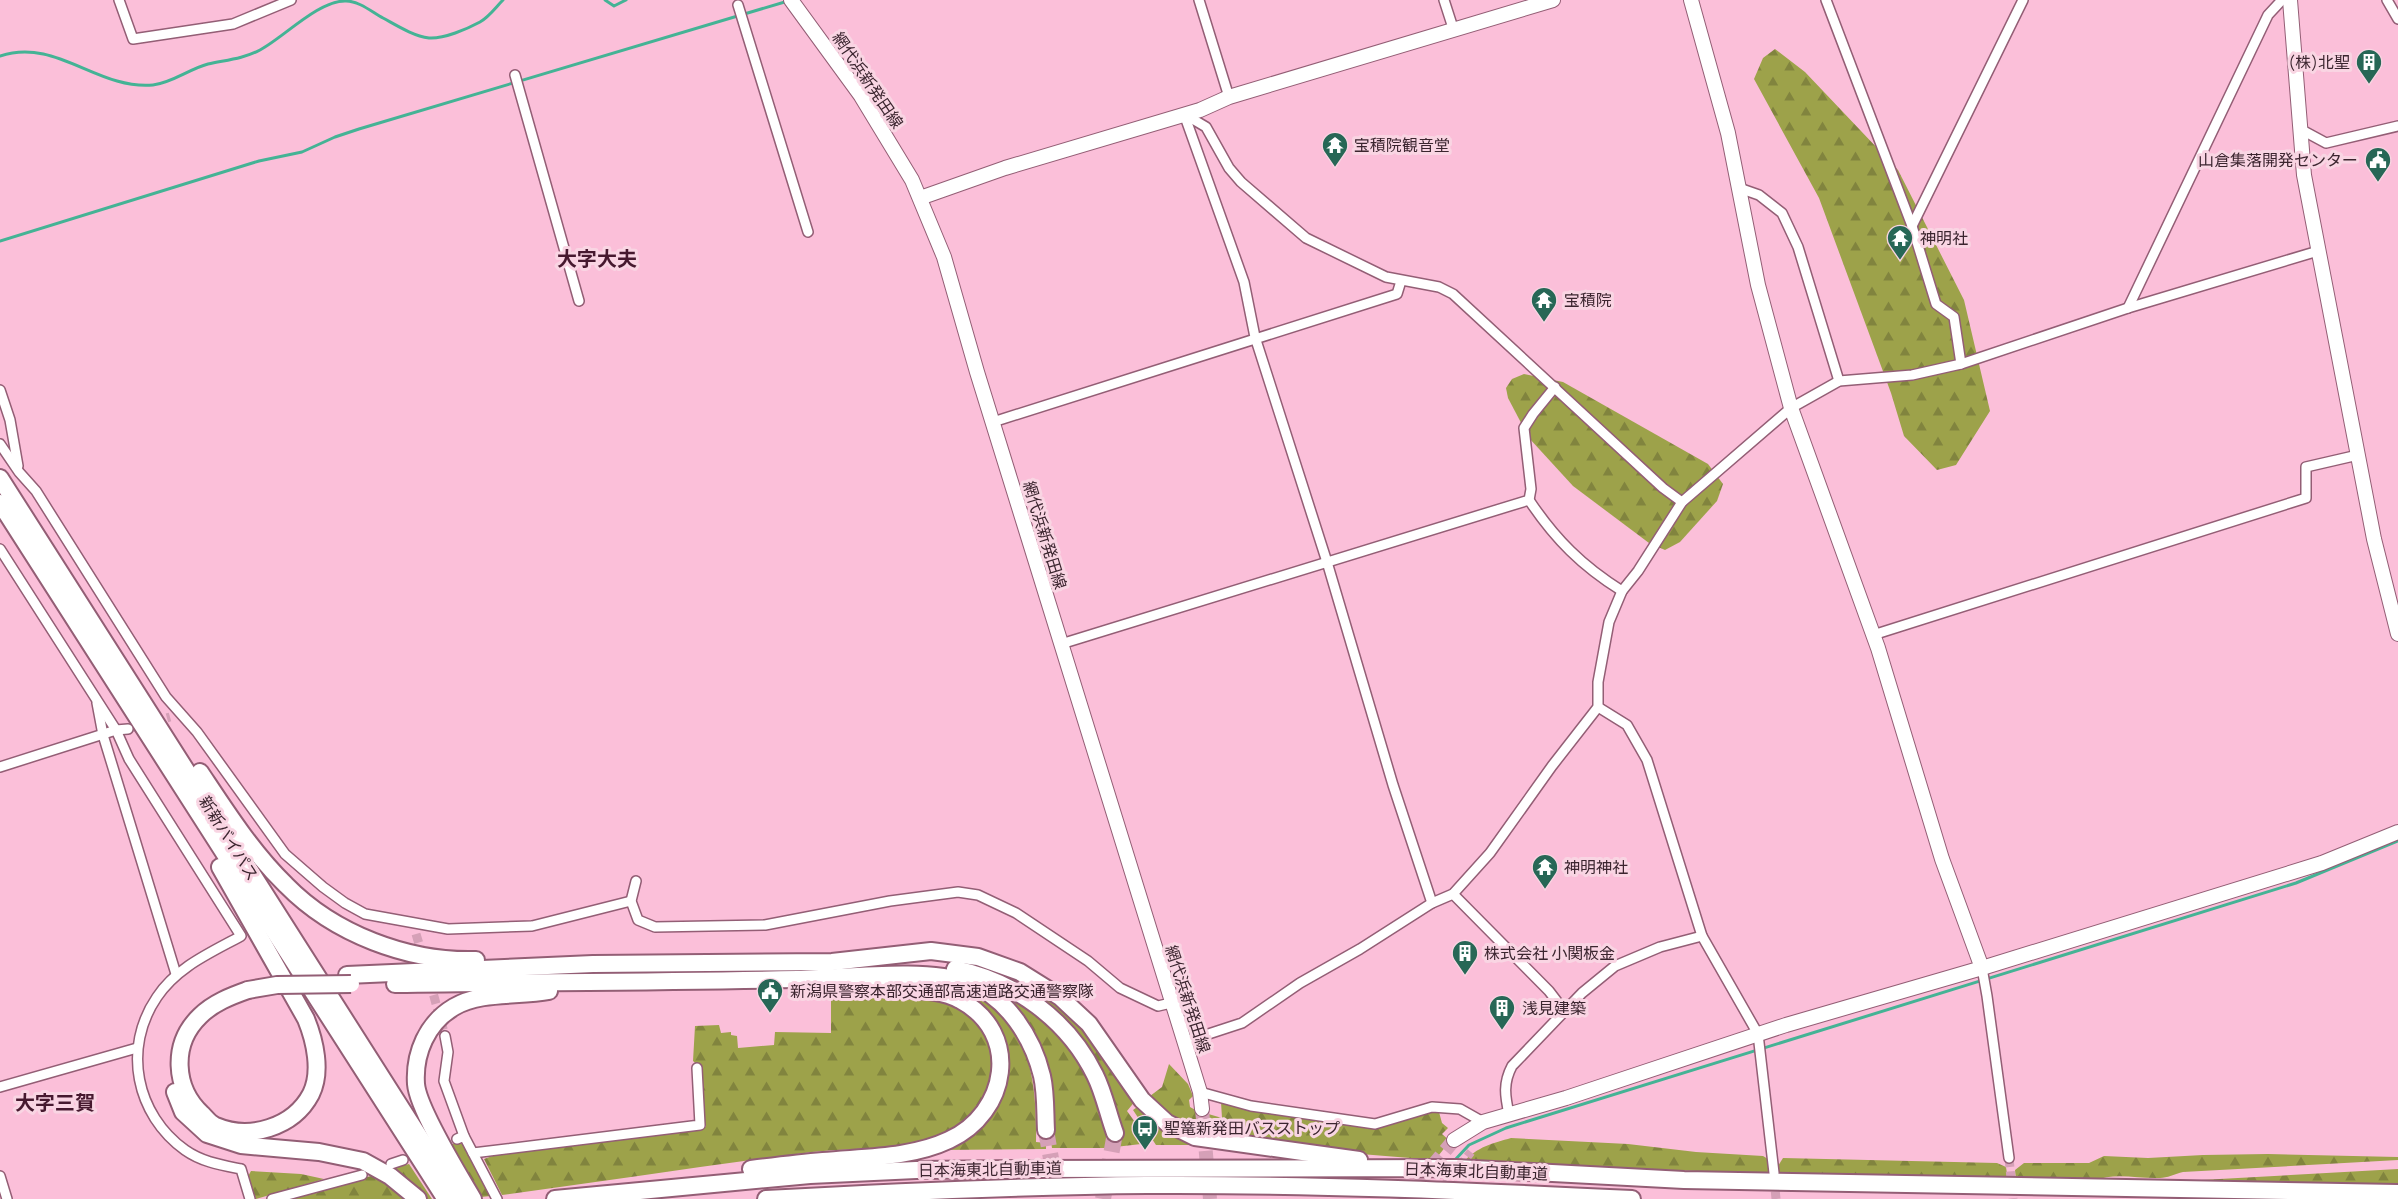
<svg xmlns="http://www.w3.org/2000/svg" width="2398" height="1199" font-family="Manrope,'Noto Sans JP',sans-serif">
	<defs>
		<pattern id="forest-firs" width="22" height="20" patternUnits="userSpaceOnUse" patternTransform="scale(1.5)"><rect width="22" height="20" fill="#9da24a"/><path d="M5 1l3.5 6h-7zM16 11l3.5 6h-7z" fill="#81843e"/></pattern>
	</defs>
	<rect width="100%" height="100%" fill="#fbbfd9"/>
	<g fill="url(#forest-firs)">
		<polygon points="1775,49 1805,72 1898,170 1964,300 1990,411 1956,465 1937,470 1904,436 1891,393 1819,198 1754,79 1763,58"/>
		<polygon points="1524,374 1563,382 1708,464 1723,484 1717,501 1680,542 1665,550 1649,543 1573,486 1529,438 1508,398 1506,388 1512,379"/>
		<polygon points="952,958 986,965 1026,981 1069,1011 1136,1100 1127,1111 1150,1143 1115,1147 1116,1138 1100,1070 999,975 975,966 948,961 887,959"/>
		<path d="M935,984C943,985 953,986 962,989C1030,1011 1037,1081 1036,1142L1046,1143V1149L941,1150L981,1126L998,1106L1002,1091L1007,1051L1005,1040L988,1014Z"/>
		<path d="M993,986C1011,997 1033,1007 1049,1020C1073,1042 1114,1116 1111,1148H1052L1048,1124L1014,1009Z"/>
		<path d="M831,996C878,996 950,986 980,1028C1003,1060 993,1100 962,1124C958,1128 951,1129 946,1132C904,1151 858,1147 812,1152C709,1165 606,1181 502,1195L484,1159L498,1154L703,1129L706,1126L703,1123L699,1066L693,1061L695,1026L719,1025L721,1033L731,1032V1035L737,1036L738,1048L774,1045L775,1032L831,1033Z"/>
		<polygon points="1169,1064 1188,1084 1193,1096 1189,1100 1190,1107 1199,1112 1203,1133 1171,1116 1150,1096 1162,1087"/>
		<path d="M1221,1102L1278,1115L1368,1128C1393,1128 1414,1111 1439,1112L1442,1123L1448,1128L1442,1134L1450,1141L1435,1160L1311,1150L1206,1135L1205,1113L1222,1118Z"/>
		<polygon points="1140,1105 1198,1145 1156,1145 1133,1110"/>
		<path d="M1511,1138L1628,1144L1696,1152L1763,1156L1768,1159L1771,1173C1669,1172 1567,1163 1464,1162C1476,1147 1494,1143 1511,1138Z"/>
		<polygon points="456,1142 465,1145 491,1196 481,1197 451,1145"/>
		<path d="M2268,1154L2398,1157V1160L2183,1172C2175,1174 2167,1178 2160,1178C2138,1179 2114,1172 2094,1181L2016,1180L2015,1170L2024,1163H2089L2104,1156L2148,1158L2203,1155Z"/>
		<polygon points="1783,1158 1997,1163 2006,1167 2008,1180 1778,1175 1778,1166"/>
		<polygon points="409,1164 432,1199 424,1199 390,1169"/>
		<polygon points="2398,1169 2398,1188 2180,1183 2183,1181"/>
		<polygon points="251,1171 301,1174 324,1179 256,1199 247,1178"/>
		<polygon points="375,1175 409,1199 280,1199"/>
	</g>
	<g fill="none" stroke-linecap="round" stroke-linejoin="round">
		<g stroke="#44b395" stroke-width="3">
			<polyline points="605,0 614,6 626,0"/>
			<path d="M0,56C56,37 97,90 153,85C172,83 189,69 208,64C226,60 243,59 260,50C283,38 319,0 346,1C359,1 372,12 383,18C396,25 413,36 429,38C444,39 467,29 480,22C489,17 496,7 503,0"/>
			<polyline points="0,241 259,161 302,152 335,137 359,129 788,1"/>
			<polyline points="1454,1161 1469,1145 1506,1128 2296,883 2398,841"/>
		</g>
		<g stroke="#d5a0b7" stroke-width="9" stroke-dasharray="9 4.5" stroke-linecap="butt">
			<polyline points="128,729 170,717"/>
			<polyline points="416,934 423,957"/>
			<polyline points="430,982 445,1036"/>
			<polyline points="2009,1158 2013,1199"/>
			<polyline points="1774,1178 1776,1199"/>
			<polyline points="1434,1199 1471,1152"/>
		</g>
		<g stroke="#d5a0b7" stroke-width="14" stroke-dasharray="14 7" stroke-linecap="butt">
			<polyline points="1202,1109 1210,1199"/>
			<polyline points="1405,1199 1454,1140"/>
		</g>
		<g stroke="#d5a0b7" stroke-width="16" stroke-dasharray="16 8" stroke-linecap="butt">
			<polyline points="1046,1130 1058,1199"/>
			<polyline points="1103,1199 1115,1133"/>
		</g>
		<g stroke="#935e75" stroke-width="12">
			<g id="street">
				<polyline points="119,0 133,39 233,24 291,0"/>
				<polyline points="1199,0 1229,97"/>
				<polyline points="1444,0 1454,31"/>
				<polyline points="1826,0 1912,226 1936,304 1954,317 1961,364"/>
				<polyline points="2387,0 2398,19"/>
				<polyline points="738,5 808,232"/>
				<polyline points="515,75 579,301"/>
				<polyline points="1184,114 1244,282 1255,337 1327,562 1393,785 1432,903"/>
				<polyline points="1184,114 1206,127 1229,168 1241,182 1306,238 1386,277 1439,287 1453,294 1663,488 1682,502"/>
				<polyline points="2300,129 2326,143 2398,126"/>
				<polyline points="1739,188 1759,195 1782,213 1798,247 1839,381"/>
				<polyline points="1912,226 2023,0"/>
				<polyline points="2128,308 2268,15 2282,0"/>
				<polyline points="0,390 10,420 18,466"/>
				<polyline points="993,422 1397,294 1401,281"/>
				<polyline points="0,444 19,472 36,491 166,697 197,732 285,854 323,887 345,903 365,914 448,929 532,926 631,901"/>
				<path d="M1529,500C1555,539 1582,566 1622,591"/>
				<path d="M0,549L116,730L129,759L241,936C210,953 177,967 157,997C122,1048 136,1115 185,1150C202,1162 221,1165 241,1169L250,1199"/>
				<polyline points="1873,635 2306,498 2306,467 2358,455"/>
				<polyline points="1061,644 1529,500 1531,489 1524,428 1533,414 1555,387"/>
				<polyline points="97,703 103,735 176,974"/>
				<polyline points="1598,707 1627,725 1647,760 1702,936 1758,1034 1774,1173"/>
				<polyline points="0,767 116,730 128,729"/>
				<polyline points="636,881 631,901 638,920 655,927 765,925 890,901 958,892 978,895 1016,913 1088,961 1120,988 1158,1006 1171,1003"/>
				<polyline points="1453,894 1549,991 1565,1012"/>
				<polyline points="1982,968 1987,996 2009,1158"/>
				<polyline points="445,1036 448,1052 444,1081 464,1136"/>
				<polyline points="1184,1042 1242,1023 1300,983 1360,949 1432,903 1453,894 1490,853 1552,766 1598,707 1598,682 1609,622 1622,591 1638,571 1682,502 1791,408 1839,381 1912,375 1961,364 2128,308 2318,251"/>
				<polyline points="0,1087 137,1048"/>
				<polyline points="1200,1092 1251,1106 1375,1124 1432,1107 1460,1109 1483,1122"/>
				<path d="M1509,1114C1505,1096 1503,1083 1512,1066L1582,993L1615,966L1660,947L1702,936"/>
				<polyline points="457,1139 464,1136 497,1199"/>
				<polyline points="473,1153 700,1125 697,1068"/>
				<polyline points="391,1164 403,1160"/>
				<polyline points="0,1176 7,1199"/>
				<polyline points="272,1199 362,1175"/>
			</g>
		</g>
		<g stroke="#935e75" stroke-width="16">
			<g id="secondary">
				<polyline points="791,0 861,96 912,180 944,257 977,372 1200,1092 1202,1109"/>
				<polyline points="1691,0 1728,133 1758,285 1791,408 1878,648 1942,859 1982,968"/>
				<polyline points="2290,0 2304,175 2374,539 2398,634"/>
				<polyline points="920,198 1005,168 1200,110 1229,97 1553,0"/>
				<polyline points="1454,1140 1483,1122 1566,1098 1786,1025 1982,968 2322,863 2398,832"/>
			</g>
		</g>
		<g stroke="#935e75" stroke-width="20">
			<g id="highway">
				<polyline points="0,478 459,1199"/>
				<polyline points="0,503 445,1198"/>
				<path d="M200,772C226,811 252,852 286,885C334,934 408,962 476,960"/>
				<path d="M220,867L306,1019C315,1041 322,1072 311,1094C293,1128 249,1140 216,1126C210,1124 206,1118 202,1114C174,1088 171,1044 200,1016C213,1003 231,996 248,990"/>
				<path d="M955,969C1015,981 1068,1020 1095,1075C1104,1093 1108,1114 1115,1133"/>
				<polyline points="347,975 593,964 832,962 931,951 978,957 1020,972 1060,997 1089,1024 1142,1100 1167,1123 1195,1137 1359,1160"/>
				<path d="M395,984C529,982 664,982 798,979C846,978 925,967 969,983C1007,997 1033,1038 1042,1076C1046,1093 1045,1113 1046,1130"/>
				<polyline points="175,1092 183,1112 207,1134 241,1145 319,1152 363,1161 390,1176 418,1199"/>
				<path d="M751,1169C775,1166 799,1163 823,1161C864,1157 911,1158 949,1140C1008,1113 1022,1033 960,1000C939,988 912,991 888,989C878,988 867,986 857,984"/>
				<path d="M473,1199C459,1175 418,1109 416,1084C414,1053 427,1023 454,1007C481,991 519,997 549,991"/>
				<polyline points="555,1199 810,1175 916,1170 1021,1169 1456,1168 1684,1180 2398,1193"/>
				<path d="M766,1199C893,1192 1020,1186 1147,1185C1309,1184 1471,1191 1632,1199"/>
			</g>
		</g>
		<use href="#street" stroke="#fff" stroke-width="9"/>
		<use href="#secondary" stroke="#fff" stroke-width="14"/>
		<use href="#highway" stroke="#fff" stroke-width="16"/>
		<g stroke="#935e75" stroke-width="20" stroke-linecap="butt">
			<polyline id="highway-bridge" points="248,990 277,985 351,984"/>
		</g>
		<use href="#highway-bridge" stroke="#fff" stroke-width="16"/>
	</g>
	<defs>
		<g id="building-pin" transform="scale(1.35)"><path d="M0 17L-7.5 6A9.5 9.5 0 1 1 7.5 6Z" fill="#276756" stroke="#f9d5e3"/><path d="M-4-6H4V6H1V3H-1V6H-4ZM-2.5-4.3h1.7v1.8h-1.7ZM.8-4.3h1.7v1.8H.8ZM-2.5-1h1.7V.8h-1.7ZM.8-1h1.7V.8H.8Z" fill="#fff"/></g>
		<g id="temple-pin" transform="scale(1.35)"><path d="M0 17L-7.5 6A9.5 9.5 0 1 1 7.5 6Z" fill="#276756" stroke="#f9d5e3"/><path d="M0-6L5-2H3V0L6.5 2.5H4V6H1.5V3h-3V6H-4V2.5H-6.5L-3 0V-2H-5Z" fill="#fff"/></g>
		<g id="civic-pin" transform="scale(1.35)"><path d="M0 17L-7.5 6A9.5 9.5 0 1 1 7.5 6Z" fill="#276756" stroke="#f9d5e3"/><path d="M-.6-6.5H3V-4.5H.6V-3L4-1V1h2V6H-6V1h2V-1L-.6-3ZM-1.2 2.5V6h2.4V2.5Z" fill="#fff"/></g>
		<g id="bus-pin" transform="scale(1.35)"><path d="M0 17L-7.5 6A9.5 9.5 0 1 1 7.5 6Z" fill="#276756" stroke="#f9d5e3"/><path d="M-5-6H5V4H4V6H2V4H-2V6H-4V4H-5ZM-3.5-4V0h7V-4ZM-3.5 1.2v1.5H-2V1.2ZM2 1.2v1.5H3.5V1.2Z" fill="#fff"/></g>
	</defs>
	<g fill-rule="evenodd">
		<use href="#building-pin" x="2369" y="62"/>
		<use href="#temple-pin" x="1335" y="145"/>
		<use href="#civic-pin" x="2378" y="160"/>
		<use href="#temple-pin" x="1900" y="238"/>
		<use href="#temple-pin" x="1544" y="300"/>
		<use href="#temple-pin" x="1545" y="867"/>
		<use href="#building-pin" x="1465" y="953"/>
		<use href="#civic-pin" x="770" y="991"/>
		<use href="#building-pin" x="1502" y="1008"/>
		<use href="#bus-pin" x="1145" y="1128"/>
	</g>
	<g text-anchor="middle" stroke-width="6" stroke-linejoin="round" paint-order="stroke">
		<g font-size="16" fill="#3b252f" stroke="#f9d5e3" text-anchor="start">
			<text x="2350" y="68" text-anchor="end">(株)北聖</text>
			<text x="1354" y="151">宝積院観音堂</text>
			<text x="2358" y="166" text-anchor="end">山倉集落開発センター</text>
			<text x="1920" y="244">神明社</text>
			<text x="1564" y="306">宝積院</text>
			<text x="1564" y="873">神明神社</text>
			<text x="1484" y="959">株式会社 小関板金</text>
			<text x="790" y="997">新潟県警察本部交通部高速道路交通警察隊</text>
			<text x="1522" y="1014">浅見建築</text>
			<text x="1164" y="1134">聖篭新発田バスストップ</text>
		</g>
		<g font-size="16" fill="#3b252f" stroke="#f9d5e3">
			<text transform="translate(868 80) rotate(56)" y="6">網代浜新発田線</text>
			<text transform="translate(1045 535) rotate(73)" y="6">網代浜新発田線</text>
			<text transform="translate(229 838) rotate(58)" y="6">新新バイパス</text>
			<text transform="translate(1188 999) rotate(72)" y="6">網代浜新発田線</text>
			<text transform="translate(990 1169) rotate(-1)" y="6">日本海東北自動車道</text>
			<text transform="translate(1476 1171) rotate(2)" y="6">日本海東北自動車道</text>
		</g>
		<g font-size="20" font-weight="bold" fill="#46192f" stroke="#f9d5e3">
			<text x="597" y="266">大字大夫</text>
			<text x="55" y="1110">大字三賀</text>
		</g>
	</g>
</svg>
